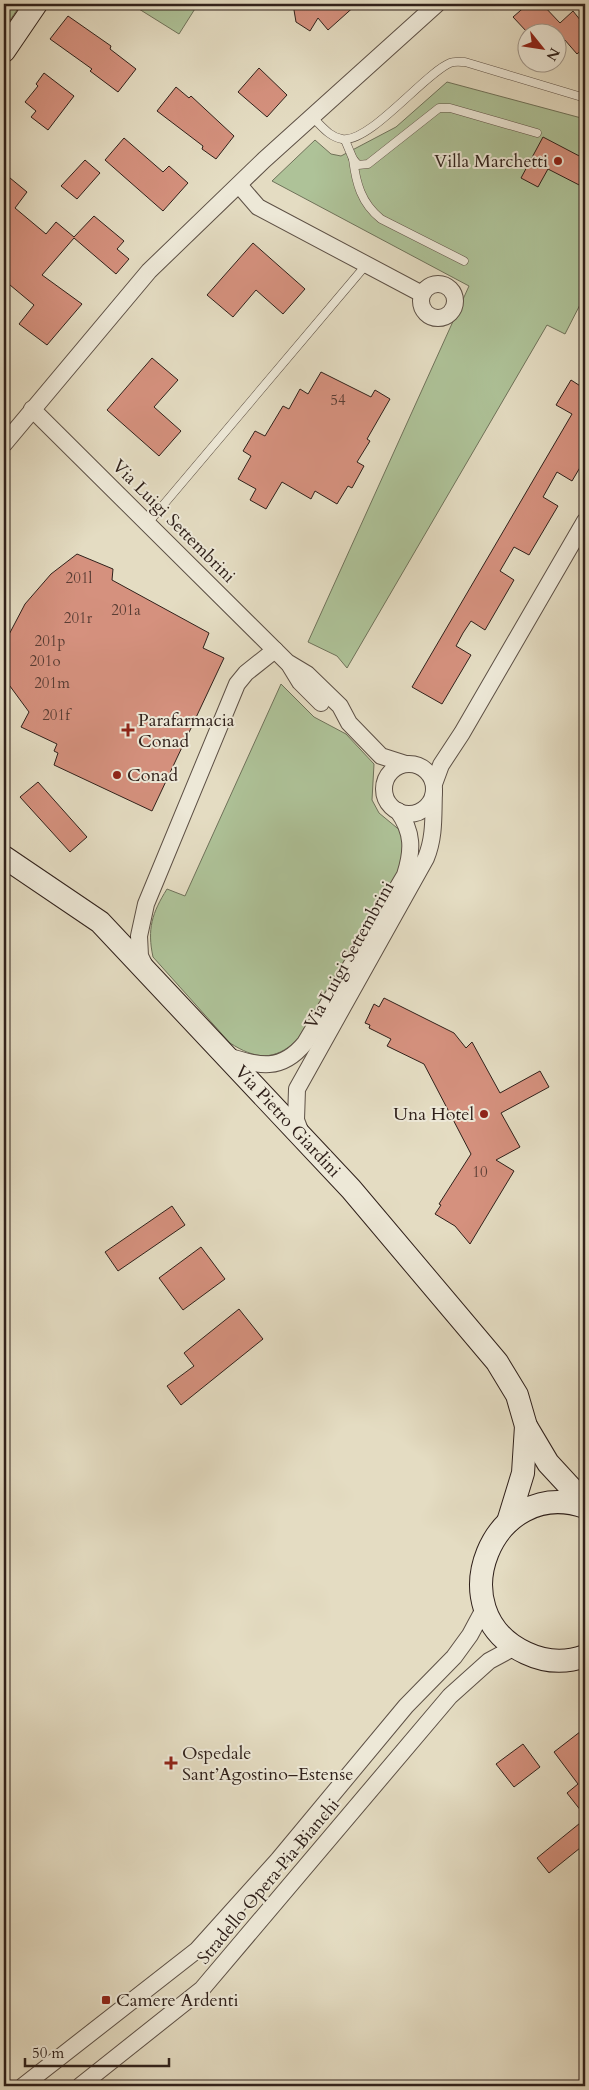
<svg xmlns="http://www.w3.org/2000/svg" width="589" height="2090" font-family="Cardo,serif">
	<rect width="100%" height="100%" fill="#e4dcc2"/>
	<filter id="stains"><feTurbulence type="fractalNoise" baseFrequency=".004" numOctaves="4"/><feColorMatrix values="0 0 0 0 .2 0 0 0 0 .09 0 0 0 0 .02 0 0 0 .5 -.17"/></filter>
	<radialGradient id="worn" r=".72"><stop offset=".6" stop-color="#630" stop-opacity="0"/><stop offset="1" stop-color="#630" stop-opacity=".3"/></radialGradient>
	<g fill="#aec298" stroke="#6f725a">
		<polygon points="4,4 21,4 4,29"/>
		<polygon points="131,4 198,4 179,34"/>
		<polygon points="447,82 585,119 585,295 565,334 547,325 347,668 337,656 308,642 469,286 272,181 315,140 331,154 341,156 396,127"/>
		<path d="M281,684L314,717L346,734L374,764L372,800L379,813L402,832L404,838L399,876L297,1040C274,1062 255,1059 230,1043L153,957C147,929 152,913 167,889L185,896Z"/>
	</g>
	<g fill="#d5917e" stroke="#30211b">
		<polygon points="293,4 357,4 328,30 318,18 310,31 296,22"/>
		<polygon points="528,4 542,4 560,23 573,11 585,26 585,47 577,54 558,32 527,32 513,17"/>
		<polygon points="68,16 111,46 110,49 136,69 118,92 90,71 92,69 50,39"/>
		<polygon points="259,68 287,95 267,117 238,92"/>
		<polygon points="44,73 74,96 48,130 31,117 36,111 25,102 38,86 36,84"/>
		<polygon points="176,87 189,98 191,96 234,136 216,159 202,149 203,146 157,111"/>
		<polygon points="543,137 585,159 585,188 548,169 538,187 521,178"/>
		<polygon points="124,138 163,172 169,166 188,183 163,211 105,160"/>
		<polygon points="85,160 100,173 77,199 61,186"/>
		<polygon points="4,173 27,192 15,208 46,234 56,222 74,237 94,216 124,241 117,249 129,259 116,274 74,238 42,275 82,304 47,345 19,324 34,305 4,280"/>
		<polygon points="253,243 305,289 283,314 256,290 233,317 207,295"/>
		<polygon points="152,358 178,380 154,407 181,431 159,456 107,410"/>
		<polygon points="321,372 371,397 375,390 390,399 367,439 370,441 357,462 364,466 352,488 348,486 337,504 315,491 311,499 282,482 266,509 250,500 256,489 238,479 251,456 243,451 255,431 265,436 283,406 289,409 300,389 308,394"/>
		<polygon points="571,380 585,389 585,459 572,481 557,472 543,497 558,506 529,555 514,547 500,571 514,580 485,630 471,621 463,633 456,646 471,655 442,704 412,687 572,414 556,405"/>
		<polygon points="77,554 113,569 112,580 209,633 203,648 224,658 152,811 54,765 58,753 54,751 57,744 21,727 29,712 4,678 4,644 25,604 51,574"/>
		<polygon points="38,782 87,837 70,852 20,797"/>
		<polygon points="384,998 454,1033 466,1048 472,1042 500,1093 540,1071 549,1087 501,1113 520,1147 496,1160 514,1171 470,1244 455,1226 435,1214 441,1205 439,1204 471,1154 424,1064 387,1046 391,1039 369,1028 370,1025 365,1023 374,1004 379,1007"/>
		<polygon points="172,1206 185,1225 118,1271 105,1252"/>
		<polygon points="201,1247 225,1279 183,1310 159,1278"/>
		<polygon points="239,1309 263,1339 181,1405 167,1386 194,1366 184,1353"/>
		<polygon points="585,1728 585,1816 567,1793 578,1784 554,1752"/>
		<polygon points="523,1744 540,1767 514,1787 496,1764"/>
		<polygon points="585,1819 585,1844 549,1873 537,1858"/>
	</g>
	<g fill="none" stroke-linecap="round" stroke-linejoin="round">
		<g stroke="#5d5045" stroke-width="9">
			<g id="lane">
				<path d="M312,117C321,125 329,137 342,139C369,144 425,73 450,63C454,61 461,62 465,62L585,98"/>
				<polyline points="345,140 353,159 358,165 368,164 439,108 450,108 537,133"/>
				<path d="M353,159C356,183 361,203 381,219L464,261"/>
				<polyline points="148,523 366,265"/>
			</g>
		</g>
		<g stroke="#5d5045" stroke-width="18">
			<g id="street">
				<polyline points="239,185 258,207 422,294"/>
				<circle cx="438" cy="301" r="17"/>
				<polyline points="32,409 287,662 307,674 340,706 349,723 381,756 406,764"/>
				<polyline points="4,444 149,271 264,160 437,4"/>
				<polyline points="289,664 300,682 321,703"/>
				<circle cx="409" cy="789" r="25"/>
				<polyline points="434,784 441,765 462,733 585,521"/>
				<polyline points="146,968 140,956 139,936 146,904 237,684 246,673 275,650"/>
				<path d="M227,1056C260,1066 281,1072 305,1043L405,875C413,850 413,832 398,811"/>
				<path d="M301,1133L296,1120L297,1089L426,858C435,836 433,815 434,791"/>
				<polyline points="23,2086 197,1950 278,1860 406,1706 454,1657 470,1635 485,1607"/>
				<polyline points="80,2086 202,1989 450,1696 489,1661 515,1647"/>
			</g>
		</g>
		<g stroke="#30211b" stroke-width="24">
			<g id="secondary">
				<polyline points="4,51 36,4"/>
				<polyline points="4,857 100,922 351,1189 497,1362 517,1395 526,1426 548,1463 585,1503"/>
				<path d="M585,1507C493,1475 437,1612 526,1653C545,1662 566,1663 585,1656"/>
				<polyline points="508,1522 523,1473 526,1426"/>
			</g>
		</g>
		<use href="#lane" stroke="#ede8d7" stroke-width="8"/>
		<use href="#street" stroke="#ede8d7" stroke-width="16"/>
		<use href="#secondary" stroke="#ede8d7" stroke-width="22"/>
	</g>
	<g fill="#8f2418" stroke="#ede8d7" stroke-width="2">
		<circle cx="558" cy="161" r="5"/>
		<path d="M125.5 722.5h5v5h5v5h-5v5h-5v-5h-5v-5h5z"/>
		<circle cx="117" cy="775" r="5"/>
		<circle cx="484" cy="1114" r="5"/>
		<path d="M168.5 1755.5h5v5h5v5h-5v5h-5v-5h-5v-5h5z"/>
		<rect x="101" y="1995" width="10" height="10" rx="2.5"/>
	</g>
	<g text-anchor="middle" stroke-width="4" stroke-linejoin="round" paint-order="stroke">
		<g font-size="15" fill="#593d34">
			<text x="338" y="405">54</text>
			<text x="79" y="583">201l</text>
			<text x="126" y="615">201a</text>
			<text x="78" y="623">201r</text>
			<text x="50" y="646">201p</text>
			<text x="45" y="666">201o</text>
			<text x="52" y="688">201m</text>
			<text x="56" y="720">201f</text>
			<text x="480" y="1177">10</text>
		</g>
		<g font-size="18" fill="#30211b" stroke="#ede8d7" text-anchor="start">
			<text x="548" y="167" text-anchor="end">Villa Marchetti</text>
			<text x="138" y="726">Parafarmacia<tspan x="138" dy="21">Conad</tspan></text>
			<text x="127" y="781">Conad</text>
			<text x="474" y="1120" text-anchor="end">Una Hotel</text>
			<text x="182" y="1759">Ospedale<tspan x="182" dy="21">Sant’Agostino–Estense</tspan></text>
			<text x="116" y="2006">Camere Ardenti</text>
		</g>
		<g font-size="18" fill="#30211b" stroke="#ede8d7">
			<text transform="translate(174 521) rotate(45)" y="6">Via Luigi Settembrini</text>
			<text transform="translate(349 955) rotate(-61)" y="6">Via Luigi Settembrini</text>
			<text transform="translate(288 1121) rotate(47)" y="6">Via Pietro Giardini</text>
			<text transform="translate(268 1881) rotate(-50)" y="6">Stradello Opera Pia Bianchi</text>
		</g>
	</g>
	<rect width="589" height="2090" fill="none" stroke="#e4dcc2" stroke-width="20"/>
	<rect x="5" y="5" width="579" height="2080" fill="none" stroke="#30211b" stroke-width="2.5"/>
	<rect x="10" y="10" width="569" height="2070" fill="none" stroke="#30211b"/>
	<g transform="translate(542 48) rotate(120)"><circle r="24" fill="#ede8d7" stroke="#a1988c"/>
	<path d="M0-4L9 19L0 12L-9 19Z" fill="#8f2418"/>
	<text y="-8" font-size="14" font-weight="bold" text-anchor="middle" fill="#30211b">N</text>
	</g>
	<path d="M25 2058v8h144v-8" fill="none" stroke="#30211b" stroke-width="2.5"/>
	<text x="32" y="2058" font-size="15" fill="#30211b" stroke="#ede8d7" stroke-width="4" paint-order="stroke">50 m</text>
	<rect width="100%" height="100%" filter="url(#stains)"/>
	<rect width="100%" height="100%" fill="url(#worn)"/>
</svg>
